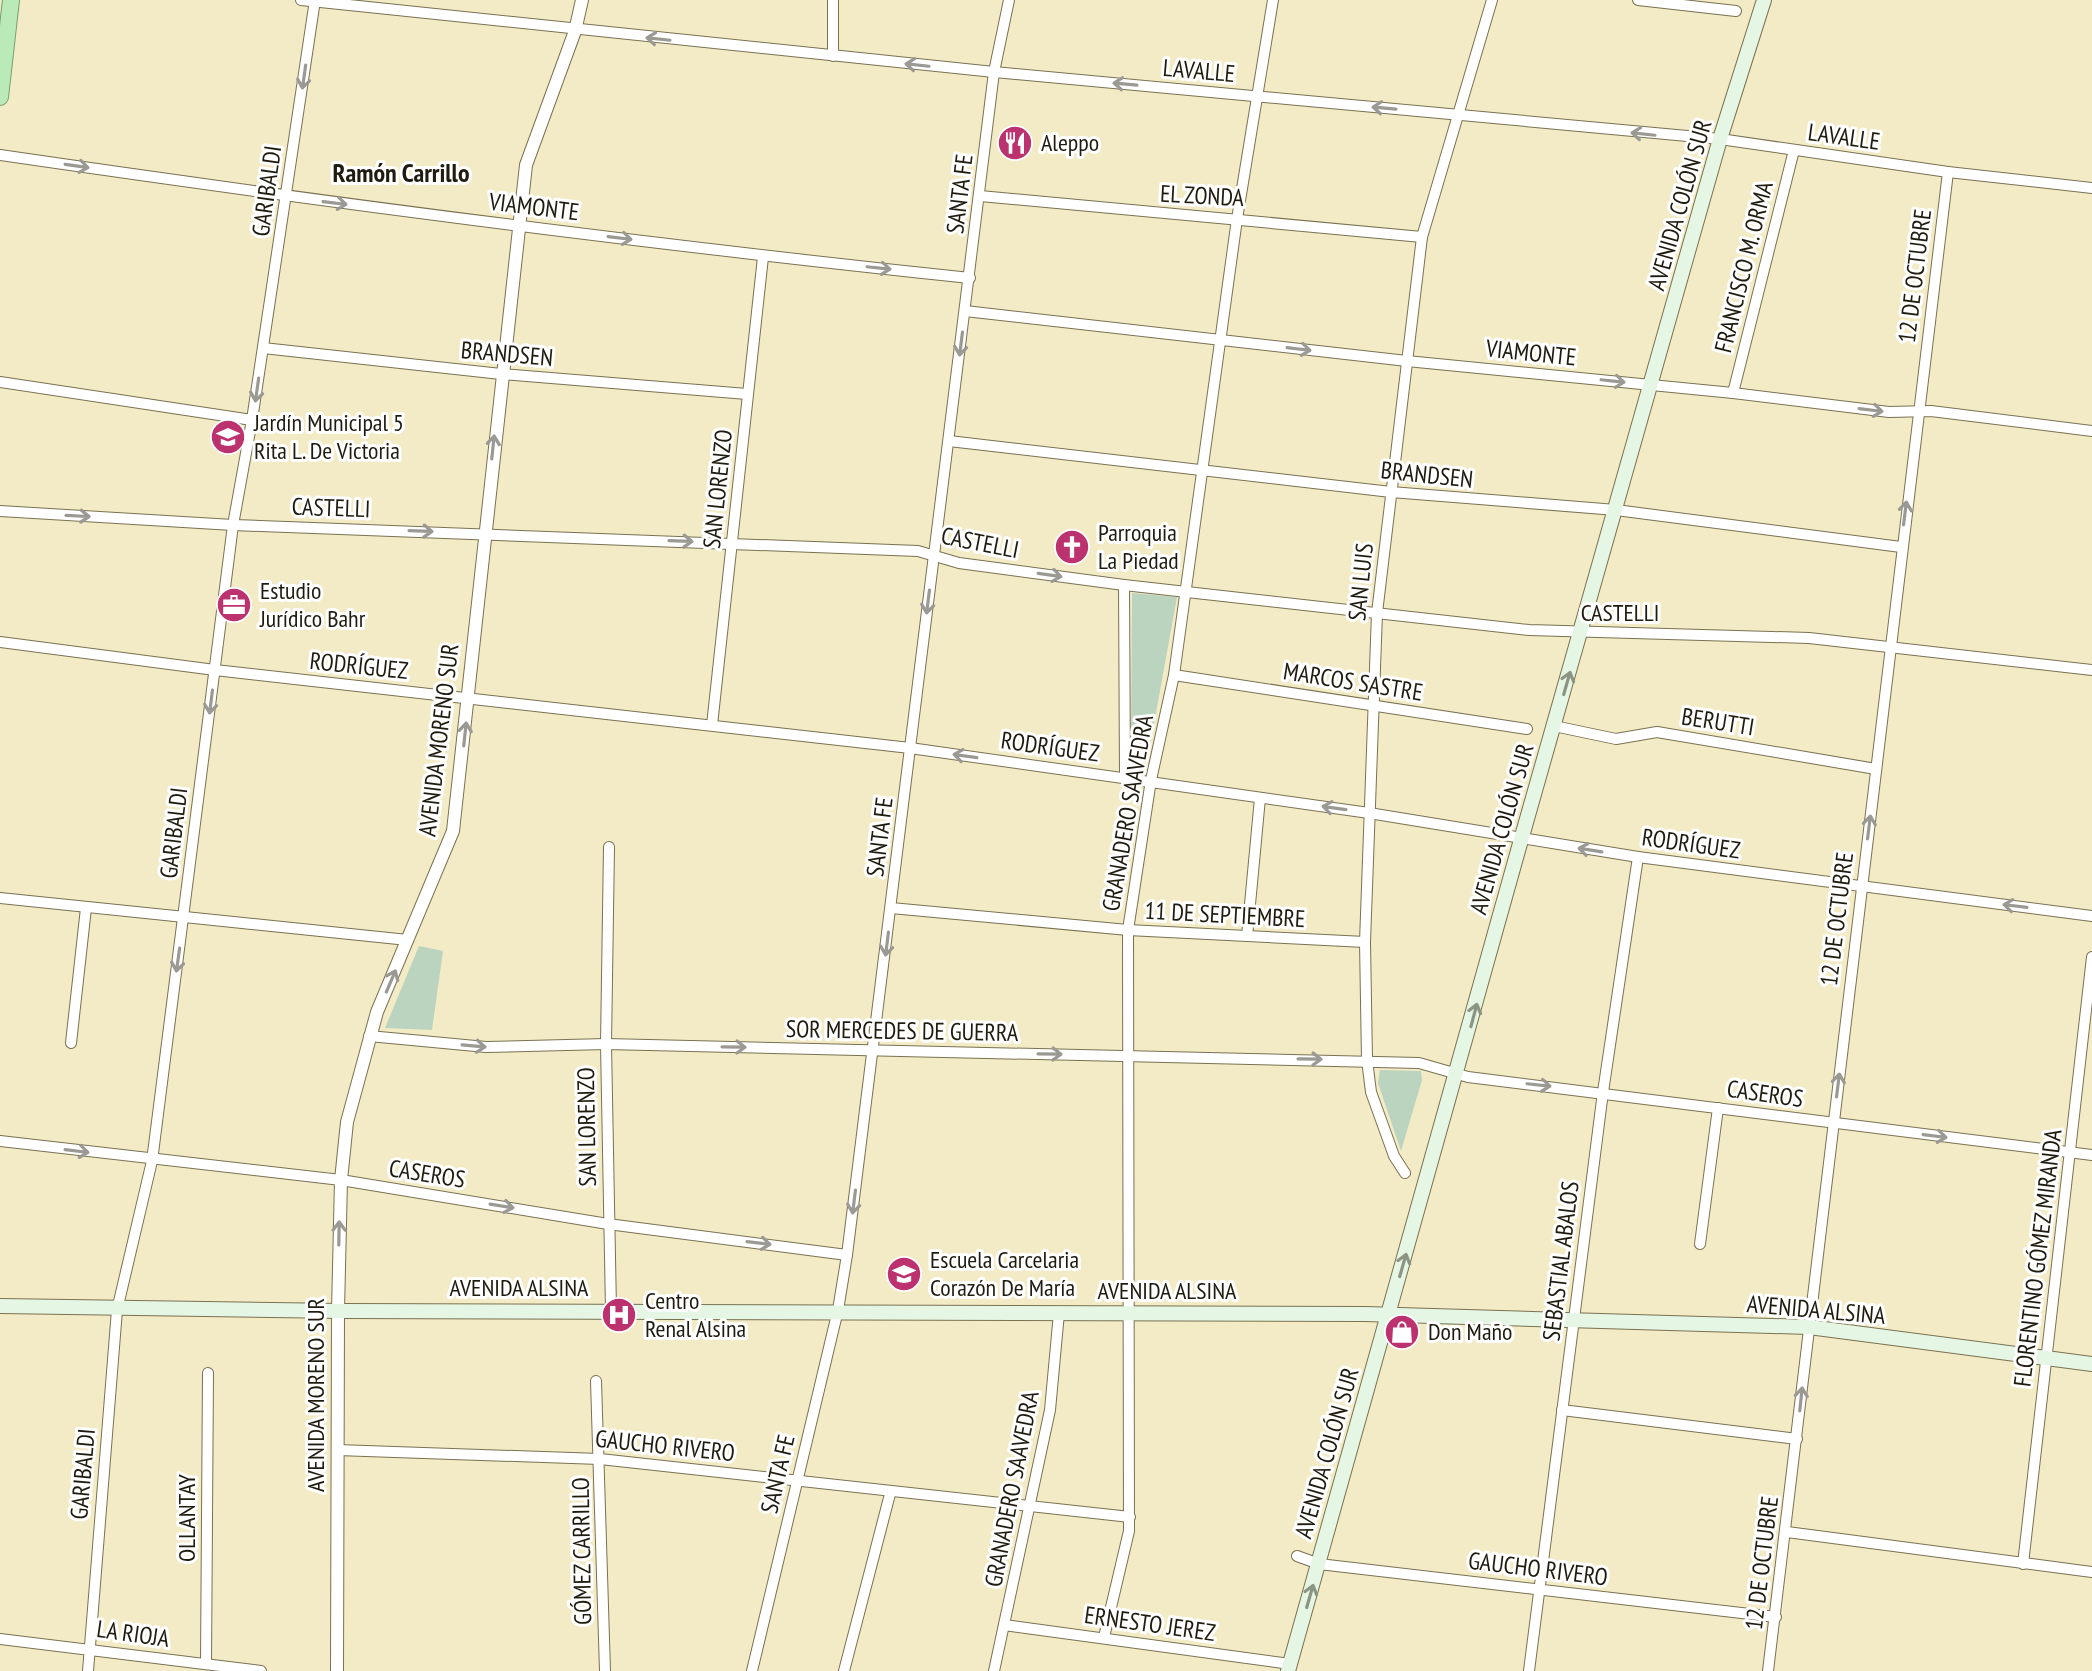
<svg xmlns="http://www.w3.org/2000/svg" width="2092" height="1671" font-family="'PT Sans Narrow',sans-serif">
	<rect width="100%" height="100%" fill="#f3eac6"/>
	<g fill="#bbd4c0">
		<polygon points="1132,593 1177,597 1149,751 1142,765 1136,765 1131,747"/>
		<polygon points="419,946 443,951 432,1030 385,1028"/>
		<polygon points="1380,1070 1421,1071 1422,1080 1401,1151 1378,1083"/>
	</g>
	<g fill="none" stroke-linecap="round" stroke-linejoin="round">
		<g stroke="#7a7151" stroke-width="12">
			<g id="minor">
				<polyline points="301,0 994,72 1720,139 1948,172 2092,188"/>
				<polyline points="833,0 833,56"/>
				<polyline points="1638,0 1736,11"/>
				<path d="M0,155C322,202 645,244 970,278"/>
				<polyline points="980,196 1422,237"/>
				<polyline points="965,311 1407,361 1733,393 1889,412 1931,411 2092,431"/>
				<polyline points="263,348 501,374 747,394"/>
				<polyline points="0,382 252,420"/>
				<polyline points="1733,393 1794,150"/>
				<polyline points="949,441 1391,492 1616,510 1901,547"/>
				<polyline points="0,511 233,525 918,551 959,563 1124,585 1529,630 1809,638 2092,670"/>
				<polyline points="1124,585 1125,777"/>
				<polyline points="0,642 215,670 910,748 1369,813 1638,857 2092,916"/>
				<polyline points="1174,675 1527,729"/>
				<polyline points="712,725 763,257"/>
				<polyline points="1554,726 1616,739 1657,732 1876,769"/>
				<polyline points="609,847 606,1044 611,1310"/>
				<polyline points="0,898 408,940"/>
				<polyline points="891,908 1128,930 1365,942"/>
				<polyline points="1247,936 1260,798"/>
				<polyline points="369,1036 486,1047 606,1044 1419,1063 1468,1077 2092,1155"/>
				<polyline points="71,1043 86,908"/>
				<polyline points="0,1141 341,1180 608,1224 847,1255"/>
				<polyline points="1405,1173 1394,1156 1371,1092 1367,1060 1365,942 1377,613 1422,237 1492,0"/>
				<polyline points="1700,1244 1718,1108"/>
				<polyline points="596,1381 605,1671"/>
				<polyline points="1562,1410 1797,1439"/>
				<polyline points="337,1450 600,1459 1130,1517"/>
				<polyline points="1787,1532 2092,1572"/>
				<polyline points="1297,1556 1319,1564 1776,1617"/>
				<polyline points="2023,1564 2092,957"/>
				<polyline points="1004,1625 1290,1664"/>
				<polyline points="1104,1637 1129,1531 1128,930 1151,780 1174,675 1237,219 1273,0"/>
				<polyline points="0,1639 261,1671"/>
				<polyline points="206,1664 208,1373"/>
				<polyline points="88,1671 117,1310 152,1161 233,525 252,420 315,0"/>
				<polyline points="752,1671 838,1310 847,1255 994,72 1009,0"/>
				<polyline points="844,1671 890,1494"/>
				<polyline points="994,1671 1050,1410 1059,1313"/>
				<polyline points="1529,1671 1603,1092 1638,857"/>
				<polyline points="1768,1671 1948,172"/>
			</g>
		</g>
		<g stroke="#7a7151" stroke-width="14">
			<polyline id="tertiary" points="337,1671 338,1311 341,1180 347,1122 377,1012 453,831 526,165 575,31 582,0"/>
		</g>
		<g stroke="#7a7151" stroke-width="16">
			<g id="secondary">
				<polyline points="0,1306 341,1311 1365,1314 1809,1327 2092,1364"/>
				<polyline points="1288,1671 1521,840 1720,139 1764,0"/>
			</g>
		</g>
		<g stroke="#799f70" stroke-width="18">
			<polyline id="trunk" points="0,97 11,0"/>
		</g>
		<use href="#minor" stroke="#fff" stroke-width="10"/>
		<use href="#tertiary" stroke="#fff" stroke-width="12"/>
		<use href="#secondary" stroke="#e5f7e4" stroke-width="14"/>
		<use href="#trunk" stroke="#baeab7" stroke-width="16"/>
	</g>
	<defs><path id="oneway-shaft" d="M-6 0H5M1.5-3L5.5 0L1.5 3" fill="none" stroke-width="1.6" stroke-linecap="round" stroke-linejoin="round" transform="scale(2)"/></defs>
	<g stroke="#9a9993">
		<use href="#oneway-shaft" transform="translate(658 39) rotate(-174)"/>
		<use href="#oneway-shaft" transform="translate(917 65) rotate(-174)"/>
		<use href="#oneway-shaft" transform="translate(304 77) rotate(98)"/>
		<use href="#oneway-shaft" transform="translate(1125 84) rotate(-175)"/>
		<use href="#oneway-shaft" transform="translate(1384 108) rotate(-175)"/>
		<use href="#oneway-shaft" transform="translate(1643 134) rotate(-174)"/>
		<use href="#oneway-shaft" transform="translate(77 166) rotate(8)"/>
		<use href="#oneway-shaft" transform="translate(335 203) rotate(7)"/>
		<use href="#oneway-shaft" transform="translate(620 238) rotate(7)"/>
		<use href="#oneway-shaft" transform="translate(879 268) rotate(6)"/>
		<use href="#oneway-shaft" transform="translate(961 344) rotate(97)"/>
		<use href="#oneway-shaft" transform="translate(1299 349) rotate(7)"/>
		<use href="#oneway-shaft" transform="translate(1613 381) rotate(6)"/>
		<use href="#oneway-shaft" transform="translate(257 390) rotate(98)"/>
		<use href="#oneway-shaft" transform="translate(1871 410) rotate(7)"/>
		<use href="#oneway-shaft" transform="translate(493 447) rotate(-84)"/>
		<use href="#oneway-shaft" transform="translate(1905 513) rotate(-83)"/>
		<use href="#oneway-shaft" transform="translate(78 516) rotate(3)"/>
		<use href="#oneway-shaft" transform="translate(421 531) rotate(2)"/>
		<use href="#oneway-shaft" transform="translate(681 541) rotate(2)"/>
		<use href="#oneway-shaft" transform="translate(1050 575) rotate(8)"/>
		<use href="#oneway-shaft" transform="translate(928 602) rotate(97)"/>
		<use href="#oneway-shaft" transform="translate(211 702) rotate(97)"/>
		<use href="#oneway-shaft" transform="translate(465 734) rotate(-84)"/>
		<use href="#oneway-shaft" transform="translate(965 756) rotate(-172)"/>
		<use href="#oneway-shaft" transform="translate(1334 808) rotate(-172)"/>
		<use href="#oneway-shaft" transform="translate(1869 827) rotate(-83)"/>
		<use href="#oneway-shaft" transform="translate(1590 850) rotate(-171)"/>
		<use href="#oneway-shaft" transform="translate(2015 906) rotate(-173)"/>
		<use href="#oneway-shaft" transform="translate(887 944) rotate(97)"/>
		<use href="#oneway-shaft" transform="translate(178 960) rotate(98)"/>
		<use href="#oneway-shaft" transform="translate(391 981) rotate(-67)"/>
		<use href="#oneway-shaft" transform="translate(474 1046) rotate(5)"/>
		<use href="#oneway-shaft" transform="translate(734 1047) rotate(1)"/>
		<use href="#oneway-shaft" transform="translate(1050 1054) rotate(1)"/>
		<use href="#oneway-shaft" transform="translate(1310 1059) rotate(1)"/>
		<use href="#oneway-shaft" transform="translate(1539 1085) rotate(6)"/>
		<use href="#oneway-shaft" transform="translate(1838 1085) rotate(-83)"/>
		<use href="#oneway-shaft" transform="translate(1935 1136) rotate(7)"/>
		<use href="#oneway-shaft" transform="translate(77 1151) rotate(7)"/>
		<use href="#oneway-shaft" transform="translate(854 1202) rotate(97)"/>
		<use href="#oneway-shaft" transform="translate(502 1206) rotate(9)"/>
		<use href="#oneway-shaft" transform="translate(339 1233) rotate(-89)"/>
		<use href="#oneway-shaft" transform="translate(759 1243) rotate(7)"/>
		<use href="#oneway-shaft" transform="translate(1801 1399) rotate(-84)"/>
	</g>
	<g stroke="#8c9484">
		<use href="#oneway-shaft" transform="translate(1567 683) rotate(-74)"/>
		<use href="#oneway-shaft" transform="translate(1474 1015) rotate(-75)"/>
		<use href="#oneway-shaft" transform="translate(1403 1265) rotate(-74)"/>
		<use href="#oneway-shaft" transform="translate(1310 1596) rotate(-74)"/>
	</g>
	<defs>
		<g id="restaurant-disc" transform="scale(1.8)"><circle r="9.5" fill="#bc326e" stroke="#fff"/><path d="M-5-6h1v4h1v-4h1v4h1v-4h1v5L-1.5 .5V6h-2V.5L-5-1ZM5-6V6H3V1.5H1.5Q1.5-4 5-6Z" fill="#fff"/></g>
		<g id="school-disc" transform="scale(1.8)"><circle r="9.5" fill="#bc326e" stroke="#fff"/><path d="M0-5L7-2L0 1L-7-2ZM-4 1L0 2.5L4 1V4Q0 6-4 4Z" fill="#fff"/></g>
		<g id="church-disc" transform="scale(1.8)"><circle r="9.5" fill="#bc326e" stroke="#fff"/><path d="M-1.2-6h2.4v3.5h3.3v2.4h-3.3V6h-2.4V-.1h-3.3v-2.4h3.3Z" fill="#fff"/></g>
		<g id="office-disc" transform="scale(1.8)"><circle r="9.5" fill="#bc326e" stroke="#fff"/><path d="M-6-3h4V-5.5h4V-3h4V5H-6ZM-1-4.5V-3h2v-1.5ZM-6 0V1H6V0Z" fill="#fff"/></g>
		<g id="hospital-disc" transform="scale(1.8)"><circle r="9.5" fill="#bc326e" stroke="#fff"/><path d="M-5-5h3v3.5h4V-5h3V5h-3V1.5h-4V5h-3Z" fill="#fff"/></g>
		<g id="shop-disc" transform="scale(1.8)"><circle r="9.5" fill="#bc326e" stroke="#fff"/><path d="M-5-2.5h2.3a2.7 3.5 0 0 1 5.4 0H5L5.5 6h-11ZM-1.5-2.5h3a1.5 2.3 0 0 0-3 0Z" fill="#fff"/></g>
	</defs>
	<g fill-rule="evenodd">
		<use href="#restaurant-disc" x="1015" y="143"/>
		<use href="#school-disc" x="228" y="437"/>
		<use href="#church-disc" x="1072" y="547"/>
		<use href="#office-disc" x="234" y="605"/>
		<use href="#school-disc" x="904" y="1274"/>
		<use href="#hospital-disc" x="619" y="1315"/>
		<use href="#shop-disc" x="1402" y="1332"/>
	</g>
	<g text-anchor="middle" stroke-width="6" stroke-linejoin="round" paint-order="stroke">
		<g font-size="24" fill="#1f1c0f" stroke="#fff">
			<text transform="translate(1199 71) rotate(5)" y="8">LAVALLE</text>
			<text transform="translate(1844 137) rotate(8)" y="8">LAVALLE</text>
			<text transform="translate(267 191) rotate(-82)" y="8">GARIBALDI</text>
			<text transform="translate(960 194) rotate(-83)" y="8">SANTA FE</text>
			<text transform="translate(1202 196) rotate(3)" y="8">EL ZONDA</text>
			<text transform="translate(1680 205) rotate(-74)" y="8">AVENIDA COLÓN SUR</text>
			<text transform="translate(534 207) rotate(7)" y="8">VIAMONTE</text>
			<text transform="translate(1744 267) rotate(-76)" y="8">FRANCISCO M. ORMA</text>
			<text transform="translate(1915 276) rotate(-83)" y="8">12 DE OCTUBRE</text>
			<text transform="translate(1531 353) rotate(6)" y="8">VIAMONTE</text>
			<text transform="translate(507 354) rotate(5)" y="8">BRANDSEN</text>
			<text transform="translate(1427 475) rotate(6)" y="8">BRANDSEN</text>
			<text transform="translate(718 489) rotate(-84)" y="8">SAN LORENZO</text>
			<text transform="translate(331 508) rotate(2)" y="8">CASTELLI</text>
			<text transform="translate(980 543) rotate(11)" y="8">CASTELLI</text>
			<text transform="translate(1361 582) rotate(-84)" y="8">SAN LUIS</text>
			<text x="1620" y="621">CASTELLI</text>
			<text transform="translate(359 666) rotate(6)" y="8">RODRÍGUEZ</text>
			<text transform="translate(1353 682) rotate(9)" y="8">MARCOS SASTRE</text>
			<text transform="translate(1718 722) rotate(9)" y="8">BERUTTI</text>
			<text transform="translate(439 740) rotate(-83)" y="8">AVENIDA MORENO SUR</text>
			<text transform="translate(1050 747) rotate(8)" y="8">RODRÍGUEZ</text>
			<text transform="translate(1128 813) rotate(-80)" y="8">GRANADERO SAAVEDRA</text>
			<text transform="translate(1502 829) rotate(-74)" y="8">AVENIDA COLÓN SUR</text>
			<text transform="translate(174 833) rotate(-83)" y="8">GARIBALDI</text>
			<text transform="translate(880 837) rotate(-83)" y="8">SANTA FE</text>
			<text transform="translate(1691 844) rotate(8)" y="8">RODRÍGUEZ</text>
			<text transform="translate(1225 915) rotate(3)" y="8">11 DE SEPTIEMBRE</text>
			<text transform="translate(1837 919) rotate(-83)" y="8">12 DE OCTUBRE</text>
			<text transform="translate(902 1031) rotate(1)" y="8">SOR MERCEDES DE GUERRA</text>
			<text transform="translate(1765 1094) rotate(8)" y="8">CASEROS</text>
			<text transform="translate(587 1127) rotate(-91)" y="8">SAN LORENZO</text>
			<text transform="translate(427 1174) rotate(9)" y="8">CASEROS</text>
			<text transform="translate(2038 1258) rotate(-83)" y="8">FLORENTINO GÓMEZ MIRANDA</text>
			<text transform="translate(1561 1261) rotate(-83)" y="8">SEBASTIAL ABALOS</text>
			<text x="519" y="1296">AVENIDA ALSINA</text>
			<text x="1167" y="1299">AVENIDA ALSINA</text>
			<text transform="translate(1816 1310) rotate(5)" y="8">AVENIDA ALSINA</text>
			<text transform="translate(316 1395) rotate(-90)" y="8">AVENIDA MORENO SUR</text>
			<text transform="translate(665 1446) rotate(6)" y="8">GAUCHO RIVERO</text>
			<text transform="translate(1327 1453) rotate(-74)" y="8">AVENIDA COLÓN SUR</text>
			<text transform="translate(83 1474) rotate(-85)" y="8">GARIBALDI</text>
			<text transform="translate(778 1474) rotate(-77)" y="8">SANTA FE</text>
			<text transform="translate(1012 1489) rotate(-79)" y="8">GRANADERO SAAVEDRA</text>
			<text transform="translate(187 1518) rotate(-90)" y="8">OLLANTAY</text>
			<text transform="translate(582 1551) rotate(-91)" y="8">GÓMEZ CARRILLO</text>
			<text transform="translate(1762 1563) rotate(-83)" y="8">12 DE OCTUBRE</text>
			<text transform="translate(1538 1569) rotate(7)" y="8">GAUCHO RIVERO</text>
			<text transform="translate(1150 1624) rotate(8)" y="8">ERNESTO JEREZ</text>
			<text transform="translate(133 1634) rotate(8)" y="8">LA RIOJA</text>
		</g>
		<g font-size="24" fill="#1f1c0f" stroke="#fff" text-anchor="start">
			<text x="1041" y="151">Aleppo</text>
			<text x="254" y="431">Jardín Municipal 5<tspan x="254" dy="28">Rita L. De Victoria</tspan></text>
			<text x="1098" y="541">Parroquia<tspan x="1098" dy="28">La Piedad</tspan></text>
			<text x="260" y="599">Estudio<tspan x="260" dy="28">Jurídico Bahr</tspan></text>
			<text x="930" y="1268">Escuela Carcelaria<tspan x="930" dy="28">Corazón De María</tspan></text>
			<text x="645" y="1309">Centro<tspan x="645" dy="28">Renal Alsina</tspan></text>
			<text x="1428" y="1340">Don Maño</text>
		</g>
		<g font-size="26" font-weight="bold" fill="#1f1c0f" stroke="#fff">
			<text x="401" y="182">Ramón Carrillo</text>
		</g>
	</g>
</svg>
